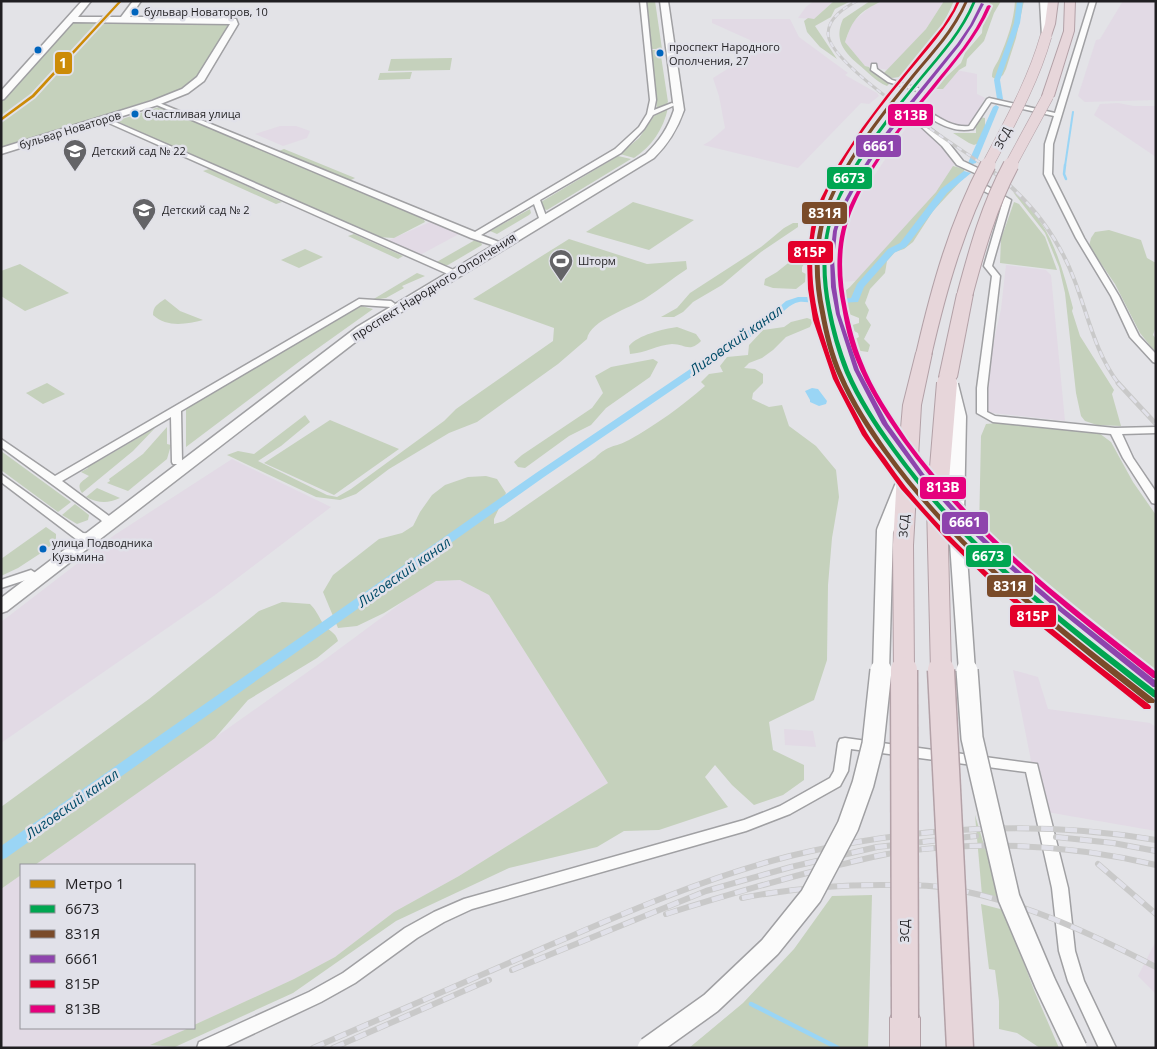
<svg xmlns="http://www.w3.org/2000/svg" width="1157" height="1049" font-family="'Open Sans',sans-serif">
	<rect width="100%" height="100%" fill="#e3e3e7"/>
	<g fill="#e2dae5">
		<polygon points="814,1 834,1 814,19 798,18 806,7"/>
		<polygon points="882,1 944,1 926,29 888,70 865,66 845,42 852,23 870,7"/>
		<polygon points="1123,1 1156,1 1156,100 1085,102 1078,96 1096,40 1100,39"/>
		<polygon points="712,19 790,19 799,37 848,73 845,75 877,93 879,96 869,104 861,103 798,168 703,145 710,141 725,128 719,96 713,78 753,53 750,40 712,23"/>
		<polygon points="956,70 977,74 977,94 985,98 968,129 950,125 916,106 925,88 939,90"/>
		<polygon points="1118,103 1134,106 1156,106 1156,157 1094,115 1100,104"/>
		<polygon points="920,124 957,160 936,192 856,281 839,282 842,224 908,125"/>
		<polygon points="280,126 296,126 310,131 307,138 283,146 255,134"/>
		<polygon points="430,222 459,234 420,255 387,241"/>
		<polygon points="1006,265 1046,270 1051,275 1065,421 983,412 990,359 1001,309"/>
		<polygon points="232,459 331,507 215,595 1,743 1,622 113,536"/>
		<polygon points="460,580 489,595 608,783 459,876 394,912 335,957 294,979 194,1025 194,865 35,865 323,661 431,581"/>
		<polygon points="1013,670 1038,677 1048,709 1150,723 1156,727 1156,831 1041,811"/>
		<polygon points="784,729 813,731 816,747 785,745"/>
		<polygon points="21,875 21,1028 189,1028 147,1048 1,1048 1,889"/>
		<polygon points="1156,941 1156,994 1138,976"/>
	</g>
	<g fill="#c5d1bc">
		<polygon points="647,1 655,1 662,49 651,49"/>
		<polygon points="834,1 851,1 835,9 831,17 815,26 837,59 820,47 807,32 804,21 808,18 814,19"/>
		<path d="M870,1H882C859,12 853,18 845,42L865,66L869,67L872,72L889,84L887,86C875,81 867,71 858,64C843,51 834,39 843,19Z"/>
		<polygon points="944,1 954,1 940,31 900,77 892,78 883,74 926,29"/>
		<polygon points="990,1 1001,1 994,13 984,41 967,59 966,66 959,70 943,89 933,89 961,63 965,53 982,33 983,21"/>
		<path d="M1015,1H1024L1016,38L1006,69L1003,75L997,80L992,77C992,69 996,65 999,59C1007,40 1014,21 1015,1Z"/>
		<polygon points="78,22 230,24 196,79 182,90 1,148 1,102 71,24"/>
		<polygon points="651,50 658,50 657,56 661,56 668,102 665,106 657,109"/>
		<polygon points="452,58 450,70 388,71 391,59"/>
		<polygon points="412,72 410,79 378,80 380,73"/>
		<polygon points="159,107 423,218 425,222 394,238 377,237 116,121"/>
		<path d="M668,108C663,130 652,146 634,158L620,154L639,138L654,116Z"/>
		<polygon points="975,116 985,118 985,127 979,143 974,145 969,143 953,133 976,133 976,129 972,122"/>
		<polygon points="284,149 355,178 349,181 279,151"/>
		<polygon points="618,156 631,159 547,210 543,209 541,202"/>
		<polygon points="953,166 965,169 959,183 933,211 913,242 904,249 895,252 887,261 885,273 870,289 865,303 869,310 866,318 871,325 864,339 870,345 868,352 854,350 853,340 859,337 858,333 846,327 859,323 859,318 839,310 836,307 838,296 850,287 936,192"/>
		<polygon points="209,169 282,202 276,204 203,171"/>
		<path d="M1013,192C1051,222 1061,263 1073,308L1072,311L1080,336L1114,390L1112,394L1121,426L1097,425L1085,421L1081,416L1076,393L1065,293L1059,267L1045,233Z"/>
		<polygon points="633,202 694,220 649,250 586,232"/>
		<polygon points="1014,202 1019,204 1045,237 1057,270 1000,263 1001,239"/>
		<polygon points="530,209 531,213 529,215 497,234 490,231"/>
		<polygon points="793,223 798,223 798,227 761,252 722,285 693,302 683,312 674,317 661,317 677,308 690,293 761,247 784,228"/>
		<polygon points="1109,230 1141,240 1147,258 1156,263 1156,326 1153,335 1156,339 1156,353 1140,333 1115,284 1089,246 1091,238 1095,232"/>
		<polygon points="354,234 403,256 398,259 348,236"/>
		<path d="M569,239L647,264L686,261L687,269C673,278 660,289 646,298C631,308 590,320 587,339L558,364L477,422L449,433L389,469L356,494L340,500L316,497L227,455L238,451L254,454L305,415L310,422L281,446L258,461L327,495L337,497L351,489L444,421L456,409L553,341L554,328L473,299Z"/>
		<polygon points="475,240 481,242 482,245 448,265 444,266 435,263"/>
		<polygon points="305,249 323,257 299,268 281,260"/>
		<polygon points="797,256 804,259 805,263 802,267 802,272 806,274 805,282 796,289 773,288 764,285 765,279 777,272"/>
		<polygon points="20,264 69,293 25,311 1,296 1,271"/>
		<polygon points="417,273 425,276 402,286 404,288 386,298 372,300"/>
		<path d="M165,299L180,311L203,320C187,324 167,328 153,315C153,306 158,304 165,299Z"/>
		<polygon points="361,306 373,309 300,361 186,447 186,409 193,404 202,395 245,372"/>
		<path d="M807,318L813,320L810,327L786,337L773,350L762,358L749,363L744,368L755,369L763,374V383L753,393L752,399L769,407L782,405L789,426L816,446L836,470L839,497L832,538L828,585L827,660L814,700L769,722L773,750L804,765V780L783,795L754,805L732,785L715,765L705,777L728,807L659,830L624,831L597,847L509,868L396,921L293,993L175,1047L150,1045L189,1028H194V1025L294,979L335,957L394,912L459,876L608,783L489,595L460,580L436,581L384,613L357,626L338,628L323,592L333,575L379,539L402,533L413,526L420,512L432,495L445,485L468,477L486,476L497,479L506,493L494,519V524L504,521L595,458C609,444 614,448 629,440C656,425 682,406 705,386L701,382L709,374L723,372L720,366L727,357L748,355L749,345L763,330L784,327L791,322Z"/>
		<path d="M677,327L696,334L701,341C689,353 685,344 672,344C658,345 645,353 630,354L629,346C638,335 663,329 677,327Z"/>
		<polygon points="653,359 658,362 650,377 606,408 591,425 569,436 525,468 518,467 514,462 522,455 592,408 603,393 595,376 611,367"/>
		<polygon points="47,383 65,394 43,404 26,393"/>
		<polygon points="330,420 399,449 334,495 264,463"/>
		<polygon points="996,423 1099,433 1111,442 1133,482 1156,515 1156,675 979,531 981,436 986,424"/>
		<polygon points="167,427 167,444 171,445 167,459 128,491 107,483 110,481 109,479 143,454"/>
		<path d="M155,428L133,451L82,493C76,483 82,482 89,476L81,472L88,468V466L102,459Z"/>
		<polygon points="1,451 71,502 58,512 1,470"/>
		<path d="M97,488L120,498C107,504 98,503 86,497Z"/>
		<polygon points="75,504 89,515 88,520 77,524 62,515"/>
		<polygon points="46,527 56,534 56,540 49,547 46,546 38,551 41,553 18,568 1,576 1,559"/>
		<path d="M282,602L310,604C316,610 318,615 322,622C327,630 336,632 338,641L317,658L248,700L215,738L203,747L35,865H21V875L1,889V807L149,699L259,611Z"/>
		<polygon points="975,815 1000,898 982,895"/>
		<polygon points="872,895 868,1048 689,1048 743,1003 794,949 832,896"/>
		<polygon points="981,904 1004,910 1034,990 1059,1048 1040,1048 1017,1033 999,1029 999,1001 995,970 989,969"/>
	</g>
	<polygon fill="#9ad5f5" points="812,388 818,389 827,401 826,404 819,406 810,402 810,400 805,391"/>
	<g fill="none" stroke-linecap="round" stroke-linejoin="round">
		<polyline stroke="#9ad5f5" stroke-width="2" points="1065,166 1073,112"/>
		<polyline stroke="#9ad5f5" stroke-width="2.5" points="1065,165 1064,174 1066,179"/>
		<polyline stroke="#9ad5f5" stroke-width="4.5" points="751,1004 838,1048"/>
		<g fill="#9ad5f5" fill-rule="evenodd">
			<polygon points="1017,1 1023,1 1020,23 1000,80 1003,99 1000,101 997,99 994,80 1014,23"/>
			<polygon points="996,105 999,107 976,163 969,165 968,163 993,107"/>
			<polygon points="964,171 971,173 947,193 906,247 894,253 864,287 858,302 837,303 837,299 851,298 857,284 888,249 900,243 941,189"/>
			<path d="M798,297H810L814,300C809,304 805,301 799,302C789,304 782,313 775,320L544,477L6,858L1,860V846L536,473L769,316L786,301Z"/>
		</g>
		<g stroke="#a0a0a3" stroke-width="3">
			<g id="street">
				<polygon points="640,1 646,1 656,100 654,110 672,103 675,105 653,115 644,129 621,153 540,200 546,216 545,218 539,218 534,204 481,235 504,244 504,248 501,248 471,238 152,103 157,102 475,232 615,149 639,127 647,114 650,100"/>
				<path d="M1090,1H1096L1053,144L1052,174L1084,238L1119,296L1139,336L1156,354V363L1153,362L1130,337L1111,296L1076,238L1044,174L1045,144L1054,116L991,102L973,129C950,134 932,119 914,107L912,103L918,93L917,91L888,82L871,70L872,64H876L877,69L892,80L921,89L924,93L919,105C934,114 950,128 969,126L987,99L989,98L1055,113Z"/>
				<polygon points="104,117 456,271 457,273 456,275 450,275 102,120 102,118"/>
				<polygon points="917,121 921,121 948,142 963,161 986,172 985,185 1011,200 992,266 1000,276 987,388 987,412 995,416 1115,428 1156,427 1156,433 1122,434 1133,458 1156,492 1156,504 1152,503 1123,458 1111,434 993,422 977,413 977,388 992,276 984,266 1003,201 978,188 979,175 957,165 942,146 917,123"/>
				<polygon points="359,299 391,301 395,304 391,307 361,305 181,411 182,462 181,464 173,464 172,462 171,417 62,481 109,516 115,524 113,526 105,526 101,520 1,447 1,439 55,476"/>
				<polygon points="1,474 83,533 95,534 97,537 95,540 76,539 1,482"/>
				<polygon points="31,570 37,574 35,577 1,588 1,580"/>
				<polygon points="845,738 1037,764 1068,888 1075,951 1084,981 1116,1048 1099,1048 1068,981 1059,951 1052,888 1026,772 851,749 848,771 840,786 790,814 746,831 472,909 444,922 417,938 355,983 321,1002 223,1048 197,1048 199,1042 309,992 343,973 405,928 434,912 464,899 744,820 780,806 830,778 834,771 838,743 840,739"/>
			</g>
		</g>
		<g stroke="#a0a0a3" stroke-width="3">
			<g id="secondary">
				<polygon points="82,1 91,1 78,17 121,17 133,1 141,1 130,17 224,17 236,19 238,24 204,81 188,93 158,105 1,154 1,148 152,101 182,89 197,77 230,24 73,22 4,99 1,100 1,91"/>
				<path d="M660,1H668L684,110C677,130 668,144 654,158L367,333L7,611L1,613V598L357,327L646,154C660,140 668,128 674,110Z"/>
				<polygon points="1040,1 1048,1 1050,36 1046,39 1042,36"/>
			</g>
		</g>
		<g stroke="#b3a1a7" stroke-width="2">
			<g id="highway">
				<polygon points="1048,1 1058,1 1055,24 1051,36 1046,39 1041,36 1045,24"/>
				<polygon points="1065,1 1075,1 1074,31 1054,96 1048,100 1042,96 1064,31"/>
				<polygon points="965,289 971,291 973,294 957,377 954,381 948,382 942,381 939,377 957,294 959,291"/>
				<polygon points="924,348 930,349 932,353 921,405 917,475 914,479 907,481 900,479 897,475 903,405 916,353 918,349"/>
				<polygon points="905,1005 915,1009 920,1018 920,1048 890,1048 890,1018 895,1009"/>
			</g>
		</g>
		<use href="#street" fill="#fbfbfb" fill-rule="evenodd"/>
		<use href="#secondary" fill="#fbfbfb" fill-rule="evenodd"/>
		<use href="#highway" fill="#e7d6da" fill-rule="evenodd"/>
		<g stroke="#c9c9c9" stroke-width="3">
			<path id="rail-far3" d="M857,1C844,8 828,18 828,34C829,66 957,146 985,166"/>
		</g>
		<g stroke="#c9c9c9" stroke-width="4">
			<path id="rail-far2" d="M984,165C1025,194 1056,232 1074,279C1088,315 1095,353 1119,384"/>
		</g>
		<g stroke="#c9c9c9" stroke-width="5">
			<polyline id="rail-far1" points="1118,383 1156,424"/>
		</g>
		<g stroke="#c9c9c9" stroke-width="6">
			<g id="rail">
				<polyline points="1056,837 1113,843 1156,851"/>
				<polyline points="1098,864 1156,914"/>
				<path d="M742,898C788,889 835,885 882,885C904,885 925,884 947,888C1020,900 1090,933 1156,967"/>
				<path d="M666,914C720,897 775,881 830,867C853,862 877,855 900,852C987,840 1072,845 1156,865"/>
				<polyline points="512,970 706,891 791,867 877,847 976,836"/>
				<path d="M313,1048C389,1015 465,982 541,949C622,914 704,878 790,856C909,827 1035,819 1156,840"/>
				<polyline points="333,1048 489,980"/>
			</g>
		</g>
		<use href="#rail-far3" stroke="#e1e1e9" stroke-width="2" stroke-dasharray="5.5" stroke-linecap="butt"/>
		<use href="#rail-far2" stroke="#e1e1e9" stroke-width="2.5" stroke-dasharray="7" stroke-linecap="butt"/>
		<use href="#rail-far1" stroke="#e1e1e9" stroke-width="3" stroke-dasharray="9" stroke-linecap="butt"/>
		<use href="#rail" stroke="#e1e1e9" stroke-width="4.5" stroke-dasharray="12" stroke-linecap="butt"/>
		<g stroke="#a0a0a3" stroke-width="19" stroke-linecap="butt">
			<g id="secondary-bridge-far1">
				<polyline points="950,385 958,417 956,514 967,671"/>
				<polyline points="881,671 885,531 904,484"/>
			</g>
		</g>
		<g stroke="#a0a0a3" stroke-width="24" stroke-linecap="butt">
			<g id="secondary-bridge">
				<polyline points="967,670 972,738 1009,898 1045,983 1076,1048"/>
				<polyline points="648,1048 711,1003 770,947 811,896 848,826 863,784 873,744 881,670"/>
			</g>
		</g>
		<g stroke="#b3a1a7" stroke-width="12" stroke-linecap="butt">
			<g id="highway-bridge-far3">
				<path d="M987,166C1009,124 1033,82 1046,36"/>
				<polyline points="1010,166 1048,96"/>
			</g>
		</g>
		<g stroke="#b3a1a7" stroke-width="17" stroke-linecap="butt">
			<g id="highway-bridge-far2">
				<path d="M965,294C977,249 989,206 1011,165"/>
				<path d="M924,353C939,288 957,224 988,165"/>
				<polyline points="947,384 948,377"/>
			</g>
		</g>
		<g stroke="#b3a1a7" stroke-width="22" stroke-linecap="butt">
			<g id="highway-bridge-far1">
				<polyline points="904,671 903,545 907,475"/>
				<polyline points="941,671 937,504 947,383"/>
			</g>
		</g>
		<g stroke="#b3a1a7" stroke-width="29" stroke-linecap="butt">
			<g id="highway-bridge">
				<polyline points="904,670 905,1018"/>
				<polyline points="941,670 960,1048"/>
			</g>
		</g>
		<use href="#secondary-bridge-far1" stroke="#fbfbfb" stroke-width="16"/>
		<use href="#secondary-bridge" stroke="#fbfbfb" stroke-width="21"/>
		<use href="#highway-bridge-far3" stroke="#e7d6da" stroke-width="11"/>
		<use href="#highway-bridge-far2" stroke="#e7d6da" stroke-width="15"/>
		<use href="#highway-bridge-far1" stroke="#e7d6da" stroke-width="20"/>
		<use href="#highway-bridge" stroke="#e7d6da" stroke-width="26"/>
		<g stroke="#e1e1e9" stroke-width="4">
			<path id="rail-1" d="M973,1H976C964,31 943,54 922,79C891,117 860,156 839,201C824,235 824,272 831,308C835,329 841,350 849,370C861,398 878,424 896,449C965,545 1062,619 1156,691V698L1153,697C1058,623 960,547 890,448C873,425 857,400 845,373C837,353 831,331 827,310C820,274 820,237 835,203C855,156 889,115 921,76C941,52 961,30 973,1Z"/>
		</g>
		<g stroke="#e1e1e9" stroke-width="4">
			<path id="rail-2" d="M965,1H968C956,30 935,52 915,76C884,115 852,154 832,200C817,236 817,274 825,312C829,334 834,355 843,375C854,401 872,428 888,451C959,550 1058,625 1154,699L1155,701L1154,703H1148C1053,628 955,552 883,452C867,430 849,402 838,376C829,356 824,334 820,313C812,275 812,236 828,200C848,154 880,115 911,76C931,52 952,30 965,1Z"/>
		</g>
		<g stroke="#e1e1e9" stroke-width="4">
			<polygon id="rail-3" points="981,3 984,4 973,25 960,45 907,111 884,141 864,172 846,205 841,218 837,231 834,259 836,287 840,314 859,370 888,424 924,474 967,521 1014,566 1063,608 1156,681 1156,687 1153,687 1059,611 1010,569 963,524 920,476 882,424 854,370 836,314 831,287 830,259 833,231 837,218 842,205 860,172 880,140 904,109 957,44 970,25"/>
		</g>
		<g stroke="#e1e1e9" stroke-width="4">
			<path id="rail-4" d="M957,1H960C948,28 927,50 908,73C877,111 845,151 825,198C806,243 810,294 825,340C829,353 833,366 838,378C841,386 846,394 850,402C856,412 861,423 867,433C872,442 879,450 885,458C892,468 899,478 906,487C975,571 1064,639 1150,705L1151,707L1150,709H1144L1045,630L994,586L946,539L901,489L862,435L833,379L813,320L808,289L807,258L811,228L815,213L821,198L839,163L862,128L886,96L943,26L953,10Z"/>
		</g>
		<g stroke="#e1e1e9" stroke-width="4">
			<path id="rail-5" d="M989,5L991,6C977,38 955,62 934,89C904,125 873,163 854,206C839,239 840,275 847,309C851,327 855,344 862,361C873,390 891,416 908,441C975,533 1067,603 1156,672V678H1153C1063,607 970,535 902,440C885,416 867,388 856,360C849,343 845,325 842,307C835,274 835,239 849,207C869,163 902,123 932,86C953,60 974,37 987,6Z"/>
		</g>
		<use href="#rail-1" fill="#00a651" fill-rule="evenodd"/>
		<use href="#rail-2" fill="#7a4b2a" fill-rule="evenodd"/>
		<use href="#rail-3" fill="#8e44ad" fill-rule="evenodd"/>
		<use href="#rail-4" fill="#e4002b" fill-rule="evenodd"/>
		<use href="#rail-5" fill="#e5007d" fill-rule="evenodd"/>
		<g stroke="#e1e1e9" stroke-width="4">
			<polygon id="metro-1" points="119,1 122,1 34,97 1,121 1,118 32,95"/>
		</g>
		<use href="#metro-1" fill="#cc8b07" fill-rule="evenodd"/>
	</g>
	<defs>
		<g id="school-pin" transform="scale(1.25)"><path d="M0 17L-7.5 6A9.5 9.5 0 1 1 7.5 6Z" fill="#646467" stroke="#e1e1e9"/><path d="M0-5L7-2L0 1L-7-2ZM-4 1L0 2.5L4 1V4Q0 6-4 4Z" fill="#fff"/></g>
		<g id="stadium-pin" transform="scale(1.25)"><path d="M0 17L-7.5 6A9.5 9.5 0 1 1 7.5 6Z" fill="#646467" stroke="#e1e1e9"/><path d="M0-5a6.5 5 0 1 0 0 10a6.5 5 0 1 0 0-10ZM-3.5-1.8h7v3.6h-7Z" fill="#fff"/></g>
	</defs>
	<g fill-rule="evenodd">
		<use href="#school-pin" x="75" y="151"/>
		<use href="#school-pin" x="144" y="210"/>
		<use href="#stadium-pin" x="561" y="261"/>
	</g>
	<g fill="#0065bd" stroke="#e1e1e9" stroke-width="2">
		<circle cx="135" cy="12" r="4.5"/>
		<circle cx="38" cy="50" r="4.5"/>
		<circle cx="660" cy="53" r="4.5"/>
		<circle cx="135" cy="114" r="4.5"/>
		<circle cx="43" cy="549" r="4.5"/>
	</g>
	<g text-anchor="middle" stroke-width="5" stroke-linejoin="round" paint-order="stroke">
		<g font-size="11" fill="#201f22" stroke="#e1e1e9" text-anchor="start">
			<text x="144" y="16">бульвар Новаторов, 10</text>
			<text x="669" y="51">проспект Народного<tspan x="669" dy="14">Ополчения, 27</tspan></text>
			<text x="144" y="118">Счастливая улица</text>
			<text x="52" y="547">улица Подводника<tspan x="52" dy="14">Кузьмина</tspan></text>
		</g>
		<g font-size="11" fill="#201f22" stroke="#e1e1e9">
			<text transform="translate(70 130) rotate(-17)" y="4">бульвар Новаторов</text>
		</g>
		<g font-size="11" fill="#201f22" stroke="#e1e1e9" text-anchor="start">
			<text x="92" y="155">Детский сад № 22</text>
			<text x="162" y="214">Детский сад № 2</text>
			<text x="578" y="265">Шторм</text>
		</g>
		<g font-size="12" fill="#201f22" stroke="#e1e1e9">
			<text transform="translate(1003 138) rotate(-63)" y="4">ЗСД</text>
			<text transform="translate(434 287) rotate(-32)" y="4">проспект Народного Ополчения</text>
			<text transform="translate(904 526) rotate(-86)" y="4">ЗСД</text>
			<text transform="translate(905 931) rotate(-90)" y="4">ЗСД</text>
		</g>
		<g font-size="14" font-style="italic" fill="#014b68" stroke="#e1e1e9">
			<text transform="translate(736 340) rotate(-35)" y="5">Лиговский канал</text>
			<text transform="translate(404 572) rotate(-35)" y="5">Лиговский канал</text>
			<text transform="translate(72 804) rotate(-35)" y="5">Лиговский канал</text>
		</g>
	</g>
	<g stroke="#e1e1e9" stroke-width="2">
		<rect x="54" y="51" width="19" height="24" rx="5" fill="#cc8b07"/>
		<rect x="887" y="103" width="47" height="24" rx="5" fill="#e5007d"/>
		<rect x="855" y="134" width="47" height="24" rx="5" fill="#8e44ad"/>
		<rect x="826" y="166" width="47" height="24" rx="5" fill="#00a651"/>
		<rect x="801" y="201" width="47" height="24" rx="5" fill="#7a4b2a"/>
		<rect x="787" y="240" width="47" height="24" rx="5" fill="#e4002b"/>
		<rect x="919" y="476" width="48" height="24" rx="5" fill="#e5007d"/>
		<rect x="941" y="511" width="48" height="24" rx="5" fill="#8e44ad"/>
		<rect x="965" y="544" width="47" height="24" rx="5" fill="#00a651"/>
		<rect x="986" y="574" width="48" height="24" rx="5" fill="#7a4b2a"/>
		<rect x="1009" y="604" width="48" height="24" rx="5" fill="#e4002b"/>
	</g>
	<g font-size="14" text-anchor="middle" font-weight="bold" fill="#fff">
		<text x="63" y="68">1</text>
		<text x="911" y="120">813В</text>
		<text x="879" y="151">6661</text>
		<text x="849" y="183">6673</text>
		<text x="825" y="218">831Я</text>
		<text x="810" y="257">815Р</text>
		<text x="943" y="492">813В</text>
		<text x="965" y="527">6661</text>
		<text x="988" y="561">6673</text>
		<text x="1010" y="591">831Я</text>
		<text x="1033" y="621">815Р</text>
	</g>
	<rect width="1157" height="1049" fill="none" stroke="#201f22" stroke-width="5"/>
	<rect x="20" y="864" width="175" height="165" fill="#e1e1e9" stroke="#949399"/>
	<rect x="30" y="880" width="25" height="8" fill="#cc8b07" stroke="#949399"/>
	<text x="65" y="889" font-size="15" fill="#201f22">Метро 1</text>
	<rect x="30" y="905" width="25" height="8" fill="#00a651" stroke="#949399"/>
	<text x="65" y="914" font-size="15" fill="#201f22">6673</text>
	<rect x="30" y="930" width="25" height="8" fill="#7a4b2a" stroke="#949399"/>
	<text x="65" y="939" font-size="15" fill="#201f22">831Я</text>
	<rect x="30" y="955" width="25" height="8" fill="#8e44ad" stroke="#949399"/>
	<text x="65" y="964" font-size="15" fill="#201f22">6661</text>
	<rect x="30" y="980" width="25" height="8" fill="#e4002b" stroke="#949399"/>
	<text x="65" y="989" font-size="15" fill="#201f22">815Р</text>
	<rect x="30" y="1005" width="25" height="8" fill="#e5007d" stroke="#949399"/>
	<text x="65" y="1014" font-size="15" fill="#201f22">813В</text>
</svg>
